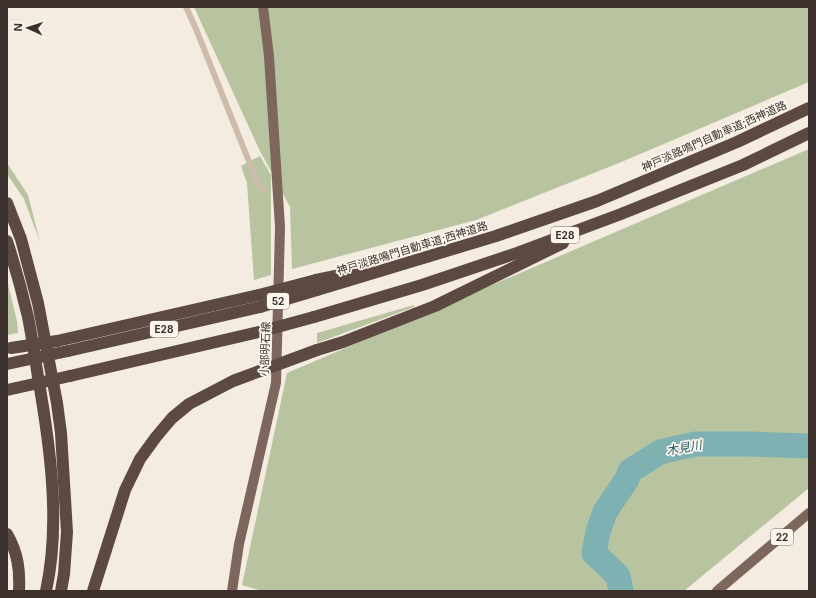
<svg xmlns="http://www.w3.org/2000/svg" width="816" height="598" font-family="Inter,'Noto Sans JP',sans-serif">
	<rect width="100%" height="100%" fill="#f4ebe1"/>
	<g fill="#b8c4a0">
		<polygon points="194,7 809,7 809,82 619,163 476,220 292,269 290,207 259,149"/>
		<polygon points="809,149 809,488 684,591 262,591 242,585 287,373"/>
		<polygon points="260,156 271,175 271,275 254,280 247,183 241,166"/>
		<polygon points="7,163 28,195 40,242 24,199 7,174"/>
		<polygon points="7,280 17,321 18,333 7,335"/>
		<polygon points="414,305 414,307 317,343 317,333"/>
	</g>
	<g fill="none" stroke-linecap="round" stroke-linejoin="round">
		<polyline stroke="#7fb0b2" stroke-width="25" points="621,591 618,576 594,553 598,532 605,512 627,479 630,471 660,452 695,444 748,444 809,446"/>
		<polyline stroke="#cdbbac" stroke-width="6" points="186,7 196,29 258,184 264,191"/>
		<g stroke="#7d675c" stroke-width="10">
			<polyline points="232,591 239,544 276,383 280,227 269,56 263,7"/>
			<polyline points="717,591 809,513"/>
		</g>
		<g stroke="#5c4a42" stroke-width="12">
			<polyline points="7,203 21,239 38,303 57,403 61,433 67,532 64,574 61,591"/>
			<path d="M7,241C15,266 22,291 28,317C32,337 35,357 38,377C50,445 61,523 46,591"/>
			<polyline points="316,280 360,271"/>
			<polyline points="317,290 496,236 597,201 737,142 809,108"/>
			<polyline points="314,317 422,285 514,254 621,214 743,165 809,133"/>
			<polyline points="57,341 259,295"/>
			<polyline points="317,350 343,342 435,306 563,243"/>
			<polyline points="68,351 260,307"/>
			<polyline points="70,376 259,332"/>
			<path d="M7,534C18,553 20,570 19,591"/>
			<polyline points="93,591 125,490 140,459 156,437 172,418 189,404 233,381 260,371"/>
		</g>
		<g stroke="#5c4a42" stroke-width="12">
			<polyline points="259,295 316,280"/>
			<polyline points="260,307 317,290"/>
			<polyline points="259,332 314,317"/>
			<polyline points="11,348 57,341"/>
			<polyline points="7,364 68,351"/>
			<polyline points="260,371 317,350"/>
			<polyline points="7,390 70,376"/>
		</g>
	</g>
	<g text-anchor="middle" stroke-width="3.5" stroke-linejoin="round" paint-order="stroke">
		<g fill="#fbf5ee" stroke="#756b66" stroke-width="1">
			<rect x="551" y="227" width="28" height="16" rx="3"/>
			<rect x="267" y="293" width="22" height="16" rx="3"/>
			<rect x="150" y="321" width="28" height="16" rx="3"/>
			<rect x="771" y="529" width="22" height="16" rx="3"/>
		</g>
		<g font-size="10" font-weight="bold" fill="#3b302b">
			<text x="565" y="239">E28</text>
			<text x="278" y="305">52</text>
			<text x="164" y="333">E28</text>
			<text x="782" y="541">22</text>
		</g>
		<g font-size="11" fill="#3b302b" stroke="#fbf5ee">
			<text transform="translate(714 136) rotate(-24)" y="4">神戸淡路鳴門自動車道;西神道路</text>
			<text transform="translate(412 248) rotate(-17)" y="4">神戸淡路鳴門自動車道;西神道路</text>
			<text transform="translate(265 349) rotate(-88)" y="4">小部明石線</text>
		</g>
		<g font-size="12" font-style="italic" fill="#1f5a5e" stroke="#fbf5ee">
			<text transform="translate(684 448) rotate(-10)" y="4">木見川</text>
		</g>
	</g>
	<rect width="816" height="598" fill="none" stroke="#3b302b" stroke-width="16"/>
	<g transform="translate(28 28) rotate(273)" stroke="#fbf5ee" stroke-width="3" paint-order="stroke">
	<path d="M0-3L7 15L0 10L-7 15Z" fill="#3b302b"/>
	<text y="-6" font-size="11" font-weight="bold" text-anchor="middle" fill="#3b302b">N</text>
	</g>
</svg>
